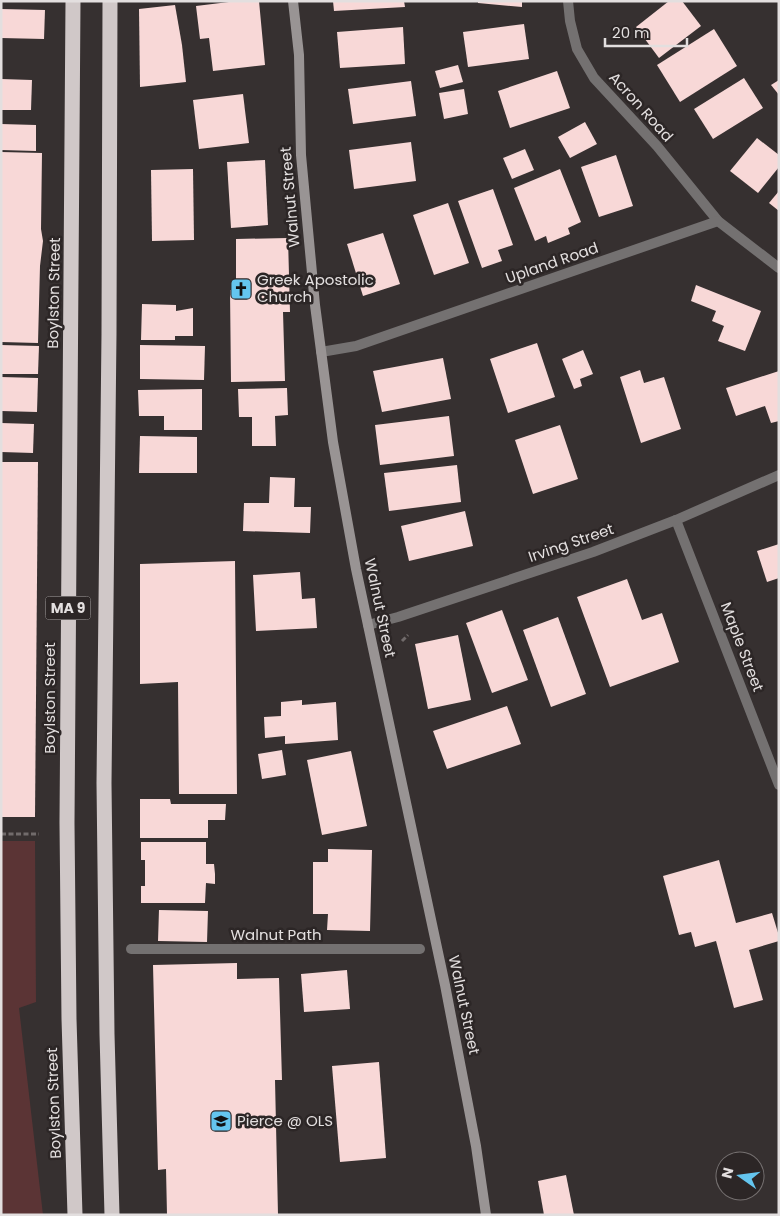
<svg xmlns="http://www.w3.org/2000/svg" width="780" height="1216" font-family="Poppins,sans-serif">
	<rect width="100%" height="100%" fill="#363030"/>
	<polygon fill="#5b3435" points="1,841 35,841 36,1002 19,1008 43,1215 17,1215 1,1213"/>
	<g fill="#f8d8d7">
		<polygon points="237,1 259,1 265,65 213,71 209,38 200,39 196,6"/>
		<polygon points="333,1 404,1 405,7 334,11"/>
		<polygon points="478,1 522,1 522,7 478,3"/>
		<polygon points="669,1 682,1 701,26 659,58 636,27"/>
		<polygon points="175,5 182,45 186,82 140,87 139,9"/>
		<polygon points="1,9 45,10 44,39 1,38"/>
		<polygon points="524,24 529,59 468,67 463,32"/>
		<polygon points="403,27 405,64 340,68 337,32"/>
		<polygon points="714,29 737,66 680,102 657,65"/>
		<polygon points="458,65 463,82 440,88 435,71"/>
		<polygon points="557,71 570,108 510,128 498,91"/>
		<polygon points="744,78 763,108 713,139 694,109"/>
		<polygon points="1,79 32,80 31,110 1,110"/>
		<polygon points="779,80 779,95 771,85"/>
		<polygon points="411,81 416,116 353,124 348,89"/>
		<polygon points="464,89 468,114 444,119 439,93"/>
		<polygon points="243,94 249,143 199,149 193,100"/>
		<polygon points="585,122 597,144 570,158 558,137"/>
		<polygon points="1,124 36,125 36,151 1,150"/>
		<polygon points="757,138 779,155 779,167 758,193 730,171"/>
		<polygon points="411,142 416,181 354,189 349,150"/>
		<polygon points="525,149 534,170 512,179 503,158"/>
		<polygon points="1,152 42,153 41,229 43,241 40,266 38,343 1,342"/>
		<polygon points="616,155 633,206 599,217 581,167"/>
		<polygon points="265,160 268,225 231,228 227,162"/>
		<polygon points="193,169 194,240 152,241 151,170"/>
		<polygon points="560,169 581,222 568,228 570,234 548,243 546,236 535,241 514,188"/>
		<polygon points="493,189 513,245 498,250 502,261 482,268 458,201"/>
		<polygon points="779,191 779,211 769,203"/>
		<polygon points="448,203 469,263 434,275 413,215"/>
		<polygon points="383,233 400,284 363,296 347,244"/>
		<polygon points="288,238 290,312 283,312 285,381 231,382 230,290 236,290 236,239"/>
		<polygon points="696,285 761,311 745,351 718,341 724,326 712,321 716,311 691,301"/>
		<polygon points="142,304 176,305 176,311 193,308 193,336 175,336 175,340 141,340"/>
		<polygon points="537,343 555,397 508,413 490,359"/>
		<polygon points="1,345 39,346 38,374 1,374"/>
		<polygon points="140,345 205,346 204,380 140,379"/>
		<polygon points="583,350 593,374 580,379 582,386 574,389 562,359"/>
		<polygon points="443,358 451,399 382,412 373,371"/>
		<polygon points="640,370 644,383 664,377 681,429 641,443 620,377"/>
		<polygon points="779,371 779,421 771,423 765,406 736,416 726,388"/>
		<polygon points="1,377 38,378 37,412 1,411"/>
		<polygon points="287,388 288,415 275,416 276,446 252,446 252,417 239,417 238,389"/>
		<polygon points="202,389 202,430 164,430 164,416 139,416 138,390"/>
		<polygon points="449,416 454,456 380,465 375,425"/>
		<polygon points="1,423 34,424 33,453 1,452"/>
		<polygon points="560,425 578,479 533,494 515,440"/>
		<polygon points="140,436 197,437 197,473 139,473"/>
		<polygon points="1,462 38,462 35,817 1,817"/>
		<polygon points="457,465 461,502 389,511 384,473"/>
		<polygon points="270,477 295,478 294,507 311,507 310,533 243,531 244,503 269,503"/>
		<polygon points="465,511 473,546 409,561 401,526"/>
		<polygon points="779,544 779,578 767,582 757,551"/>
		<polygon points="235,561 237,794 179,794 178,682 140,684 140,564"/>
		<polygon points="300,572 302,599 315,598 317,628 256,631 253,575"/>
		<polygon points="627,579 642,620 662,613 679,662 610,687 577,597"/>
		<polygon points="502,610 528,680 492,693 466,623"/>
		<polygon points="558,617 586,694 551,707 523,630"/>
		<polygon points="458,635 471,700 428,709 415,644"/>
		<polygon points="302,700 302,705 336,702 338,740 285,744 285,736 265,738 264,717 281,716 281,702"/>
		<polygon points="507,706 521,744 447,769 433,731"/>
		<polygon points="282,750 286,775 262,779 258,754"/>
		<polygon points="351,751 367,826 322,835 307,760"/>
		<polygon points="140,799 170,799 171,804 226,804 225,820 208,820 208,838 140,838"/>
		<polygon points="141,842 206,842 206,864 214,864 215,874 215,884 206,883 205,903 141,903 141,886 145,886 145,860 141,860"/>
		<polygon points="328,849 372,850 370,931 327,930 328,914 313,914 313,862 328,862"/>
		<polygon points="719,860 736,923 772,913 779,936 779,941 749,950 763,1000 734,1008 716,941 695,947 691,932 679,935 663,876"/>
		<polygon points="159,910 208,911 207,942 158,941"/>
		<polygon points="237,963 237,979 279,978 282,1080 275,1080 278,1215 167,1215 166,1169 158,1170 153,965"/>
		<polygon points="347,970 350,1009 304,1012 301,974"/>
		<polygon points="379,1062 386,1158 340,1162 332,1066"/>
		<polygon points="566,1175 574,1215 544,1215 538,1181"/>
	</g>
	<g fill="none" stroke-linecap="round" stroke-linejoin="round">
		<g stroke="#716b6b" stroke-width="3" stroke-dasharray="5 2.5" stroke-linecap="butt">
			<polyline points="402,641 408,635"/>
			<polyline points="1,834 39,834"/>
		</g>
		<polyline stroke="#747171" stroke-width="10" points="131,949 420,949"/>
		<g stroke="#747171" stroke-width="10">
			<polyline points="568,1 570,21 577,49 594,78 657,146 718,221 779,268"/>
			<polyline points="321,352 356,346 718,221"/>
			<polyline points="676,520 779,785"/>
			<polyline points="368,625 398,617 593,552 676,520 779,475"/>
		</g>
		<polyline stroke="#999494" stroke-width="10" points="293,1 299,55 301,155 315,305 333,442 356,569 445,985 476,1146 486,1215"/>
		<g stroke="#d0c8c8" stroke-width="15">
			<polyline points="73,1 67,823 69,1019 75,1215"/>
			<polyline points="110,1 109,334 104,783 107,1034 112,1215"/>
		</g>
	</g>
	<defs>
		<g id="church-square" transform="scale(1.125)"><rect x="-9" y="-9" width="18" height="18" rx="4" fill="#64c5ee" stroke="#2c2626"/><path d="M-1.2-6h2.4v3.5h3.3v2.4h-3.3V6h-2.4V-.1h-3.3v-2.4h3.3Z" fill="#111"/></g>
		<g id="school-square" transform="scale(1.125)"><rect x="-9" y="-9" width="18" height="18" rx="4" fill="#64c5ee" stroke="#2c2626"/><path d="M0-5L7-2L0 1L-7-2ZM-4 1L0 2.5L4 1V4Q0 6-4 4Z" fill="#111"/></g>
	</defs>
	<g fill-rule="evenodd">
		<use href="#church-square" x="241" y="289"/>
		<use href="#school-square" x="221" y="1121"/>
	</g>
	<g text-anchor="middle" stroke-width="5" stroke-linejoin="round" paint-order="stroke">
		<rect fill="#2c2626" stroke="#aca8a8" stroke-width="1" x="45.5" y="596.5" width="45" height="23" rx="4"/>
		<g font-size="14" font-weight="bold" fill="#e3dfdf">
			<text x="68" y="613">MA 9</text>
		</g>
		<g font-size="15" fill="#e3dfdf" stroke="#2c2626">
			<text transform="translate(641 107) rotate(48)" y="5">Acron Road</text>
			<text transform="translate(290 197) rotate(-95)" y="5">Walnut Street</text>
			<text transform="translate(552 263) rotate(-19)" y="5">Upland Road</text>
			<text transform="translate(54 293) rotate(-89)" y="5">Boylston Street</text>
			<text transform="translate(571 543) rotate(-19)" y="5">Irving Street</text>
			<text transform="translate(380 608) rotate(78)" y="5">Walnut Street</text>
			<text transform="translate(742 647) rotate(69)" y="5">Maple Street</text>
			<text transform="translate(50 698) rotate(-90)" y="5">Boylston Street</text>
			<text x="276" y="940">Walnut Path</text>
			<text transform="translate(464 1005) rotate(78)" y="5">Walnut Street</text>
			<text transform="translate(54 1103) rotate(-92)" y="5">Boylston Street</text>
		</g>
		<g font-size="15" fill="#e3dfdf" stroke="#2c2626" text-anchor="start">
			<text x="257" y="285">Greek Apostolic<tspan x="257" dy="17">Church</tspan></text>
			<text x="237" y="1126">Pierce @ OLS</text>
		</g>
	</g>
	<rect width="780" height="1216" fill="none" stroke="#e3dfdf" stroke-width="5"/>
	<g transform="translate(740 1176) rotate(284)"><circle r="24" fill="#2c2626" stroke="#757070"/>
	<path d="M0-4L9 19L0 12L-9 19Z" fill="#64c5ee"/>
	<text y="-8" font-size="14" font-weight="bold" text-anchor="middle" fill="#e3dfdf">N</text>
	</g>
	<path d="M605 38v8h82v-8" fill="none" stroke="#e3dfdf" stroke-width="2.5"/>
	<text x="612" y="38" font-size="15" fill="#e3dfdf" stroke="#2c2626" stroke-width="4" paint-order="stroke">20 m</text>
</svg>
